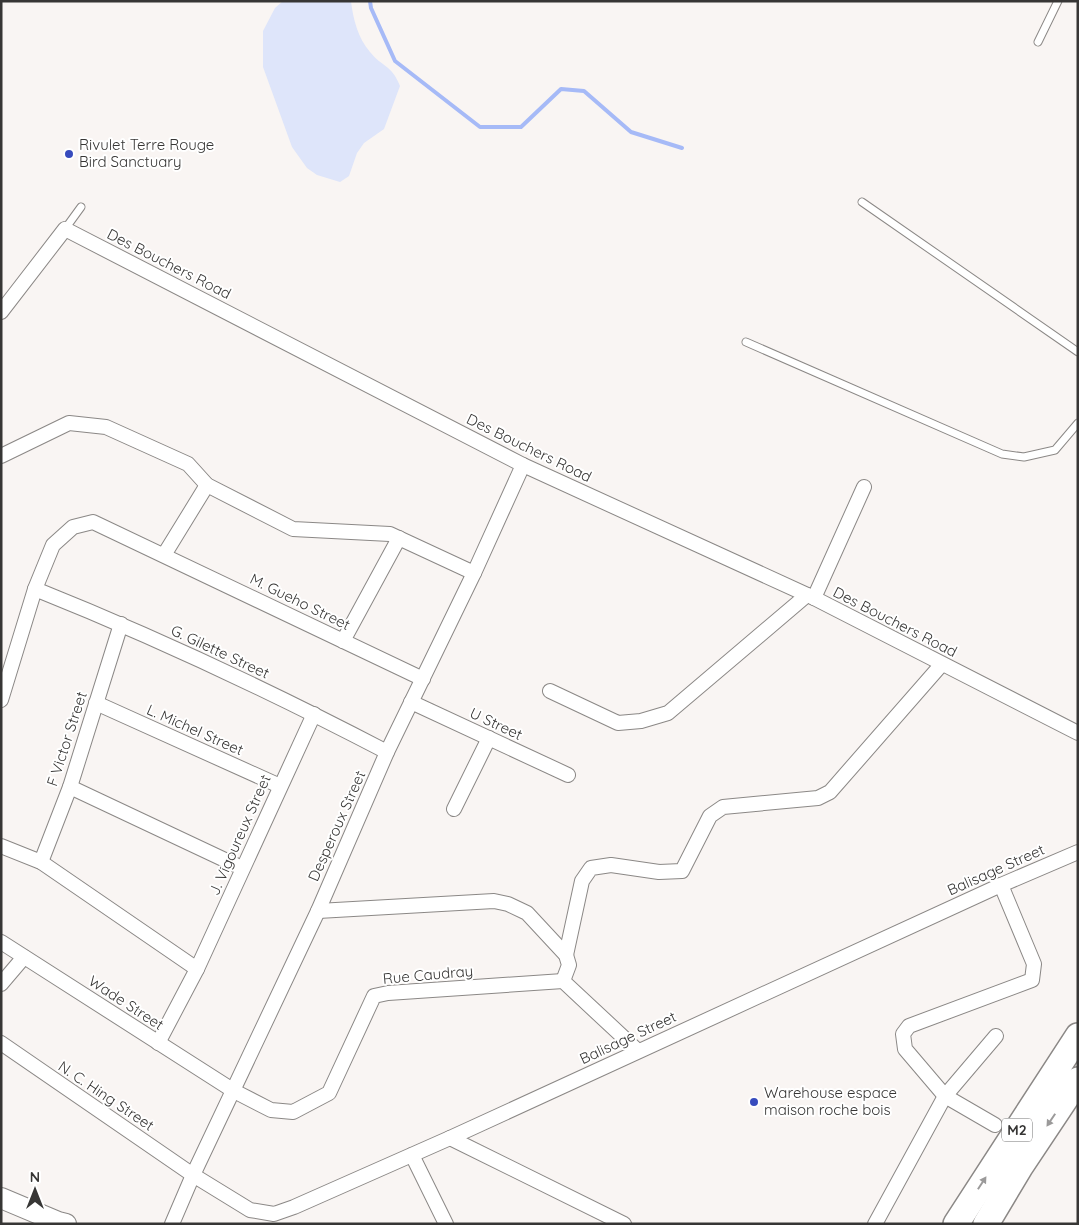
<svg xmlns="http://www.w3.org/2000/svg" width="1079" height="1225" font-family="Quicksand,sans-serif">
	<rect width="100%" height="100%" fill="#f9f5f3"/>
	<path fill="#dee5fa" d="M283,1H351C353,19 358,38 370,52C382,67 392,65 400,86L384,129L364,143L357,153L349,176L340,182L317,175L307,168L292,147L263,67V31L275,8Z"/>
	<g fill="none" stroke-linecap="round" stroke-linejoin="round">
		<polyline stroke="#a6baf7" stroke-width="4" points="370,1 371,8 395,61 480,127 521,127 561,89 584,91 631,132 682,148"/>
		<g stroke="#8b8886" stroke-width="9">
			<g id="lane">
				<polyline points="1038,42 1058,1"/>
				<polyline points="862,202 1078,352"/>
				<polyline points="65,229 81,207"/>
				<polyline points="746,342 1002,454 1024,457 1055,450 1078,423"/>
			</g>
		</g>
		<g stroke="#8b8886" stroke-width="16">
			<g id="street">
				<polyline points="1,312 65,229 523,465 814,598 1078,733"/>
				<polyline points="1,456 69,423 106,427 188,464 207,485 293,529 390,534 474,573"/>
				<polyline points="164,555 207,485"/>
				<path d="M35,589C155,637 272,692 387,752"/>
				<polyline points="814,598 864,487"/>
				<polyline points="343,641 399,538"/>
				<polyline points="550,691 618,723 641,721 668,713 807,595"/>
				<polyline points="1,700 35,589 53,545 73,527 93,522 423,679"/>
				<polyline points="411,702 568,775"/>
				<polyline points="96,703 280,786"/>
				<polyline points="70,787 242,868"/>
				<polyline points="454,809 489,738"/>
				<polyline points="1,846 41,862 197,969"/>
				<polyline points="41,862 70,787 121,624"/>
				<polyline points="318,911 494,901 508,904 527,913 566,955 569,965 563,981"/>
				<polyline points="1,942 234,1091 271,1110 293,1112 329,1093 374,996 388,993 563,981 638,1051"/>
				<polyline points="566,955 582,881 591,868 611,865 659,872 682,871 710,816 723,807 818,798 830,792 942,664"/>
				<polyline points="1,984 24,957"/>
				<polyline points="1,1043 193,1175 250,1210 274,1214 294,1207 450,1138 1001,885 1078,852"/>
				<polyline points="158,1043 197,969 314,714"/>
				<polyline points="995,1125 945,1096 905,1049 903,1034 909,1026 1032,980 1034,964 1001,885"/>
				<polyline points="450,1138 624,1224"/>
				<polyline points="412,1155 446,1224"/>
				<polyline points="172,1224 193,1175 318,911 387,752 474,573 523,465"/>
				<polyline points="875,1224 945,1096 996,1036"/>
			</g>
		</g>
		<g stroke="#8b8886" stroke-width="22">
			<polyline id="secondary" points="1,1198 58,1222 66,1224"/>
		</g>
		<g stroke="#8b8886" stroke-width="28">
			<g id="highway">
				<polyline points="956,1224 1078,1036"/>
				<polyline points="986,1224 1020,1167 1078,1080"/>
			</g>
		</g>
		<use href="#lane" stroke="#fff" stroke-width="7"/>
		<use href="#street" stroke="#fff" stroke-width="14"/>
		<use href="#secondary" stroke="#fff" stroke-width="20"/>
		<use href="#highway" stroke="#fff" stroke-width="25"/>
	</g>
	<defs><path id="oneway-solid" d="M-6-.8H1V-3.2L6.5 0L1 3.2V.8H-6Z" transform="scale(1.25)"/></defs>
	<g fill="#9b9a9a">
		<use href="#oneway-solid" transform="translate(1051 1120) rotate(124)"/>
		<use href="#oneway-solid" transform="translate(982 1183) rotate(-57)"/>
	</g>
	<g fill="#374bbd" stroke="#fff" stroke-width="2">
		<circle cx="69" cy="154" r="5"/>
		<circle cx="754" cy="1102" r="5"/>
	</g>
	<g text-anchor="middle" stroke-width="4" stroke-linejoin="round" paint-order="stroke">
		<rect fill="#fff" stroke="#737272" stroke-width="1" x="1002" y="1118.5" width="30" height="23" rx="4"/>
		<g font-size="14" font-weight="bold" fill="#373635">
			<text x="1017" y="1135">M2</text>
		</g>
		<g font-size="15" fill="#373635" stroke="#fff" text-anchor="start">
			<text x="79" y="150">Rivulet Terre Rouge<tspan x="79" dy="17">Bird Sanctuary</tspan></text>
			<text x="764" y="1098">Warehouse espace<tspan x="764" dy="17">maison roche bois</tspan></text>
		</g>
		<g font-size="15" fill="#373635" stroke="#fff">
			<text transform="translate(169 264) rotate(27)" y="5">Des Bouchers Road</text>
			<text transform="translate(529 448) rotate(26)" y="5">Des Bouchers Road</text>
			<text transform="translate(300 602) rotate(26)" y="5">M. Gueho Street</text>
			<text transform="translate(895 622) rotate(27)" y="5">Des Bouchers Road</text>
			<text transform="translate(220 652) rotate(25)" y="5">G. Gilette Street</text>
			<text transform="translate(496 724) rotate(25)" y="5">U Street</text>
			<text transform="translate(195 730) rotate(24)" y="5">L. Michel Street</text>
			<text transform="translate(67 739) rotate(-72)" y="5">F Victor Street</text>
			<text transform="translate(337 826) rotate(-66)" y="5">Desperoux Street</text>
			<text transform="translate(240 835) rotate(-66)" y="5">J. Vigoureux Street</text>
			<text transform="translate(996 870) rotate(-24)" y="5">Balisage Street</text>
			<text transform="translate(428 975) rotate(-5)" y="5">Rue Caudray</text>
			<text transform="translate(126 1003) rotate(33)" y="5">Wade Street</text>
			<text transform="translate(628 1038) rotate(-25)" y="5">Balisage Street</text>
			<text transform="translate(106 1096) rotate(34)" y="5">N. C. Hing Street</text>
		</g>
	</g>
	<rect width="1079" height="1225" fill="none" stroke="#373635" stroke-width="5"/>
	<g transform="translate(35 1190)" stroke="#ffffff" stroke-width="4" paint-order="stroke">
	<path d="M0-4L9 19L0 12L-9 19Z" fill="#373635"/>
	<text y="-8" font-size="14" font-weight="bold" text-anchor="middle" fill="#373635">N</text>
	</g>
</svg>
